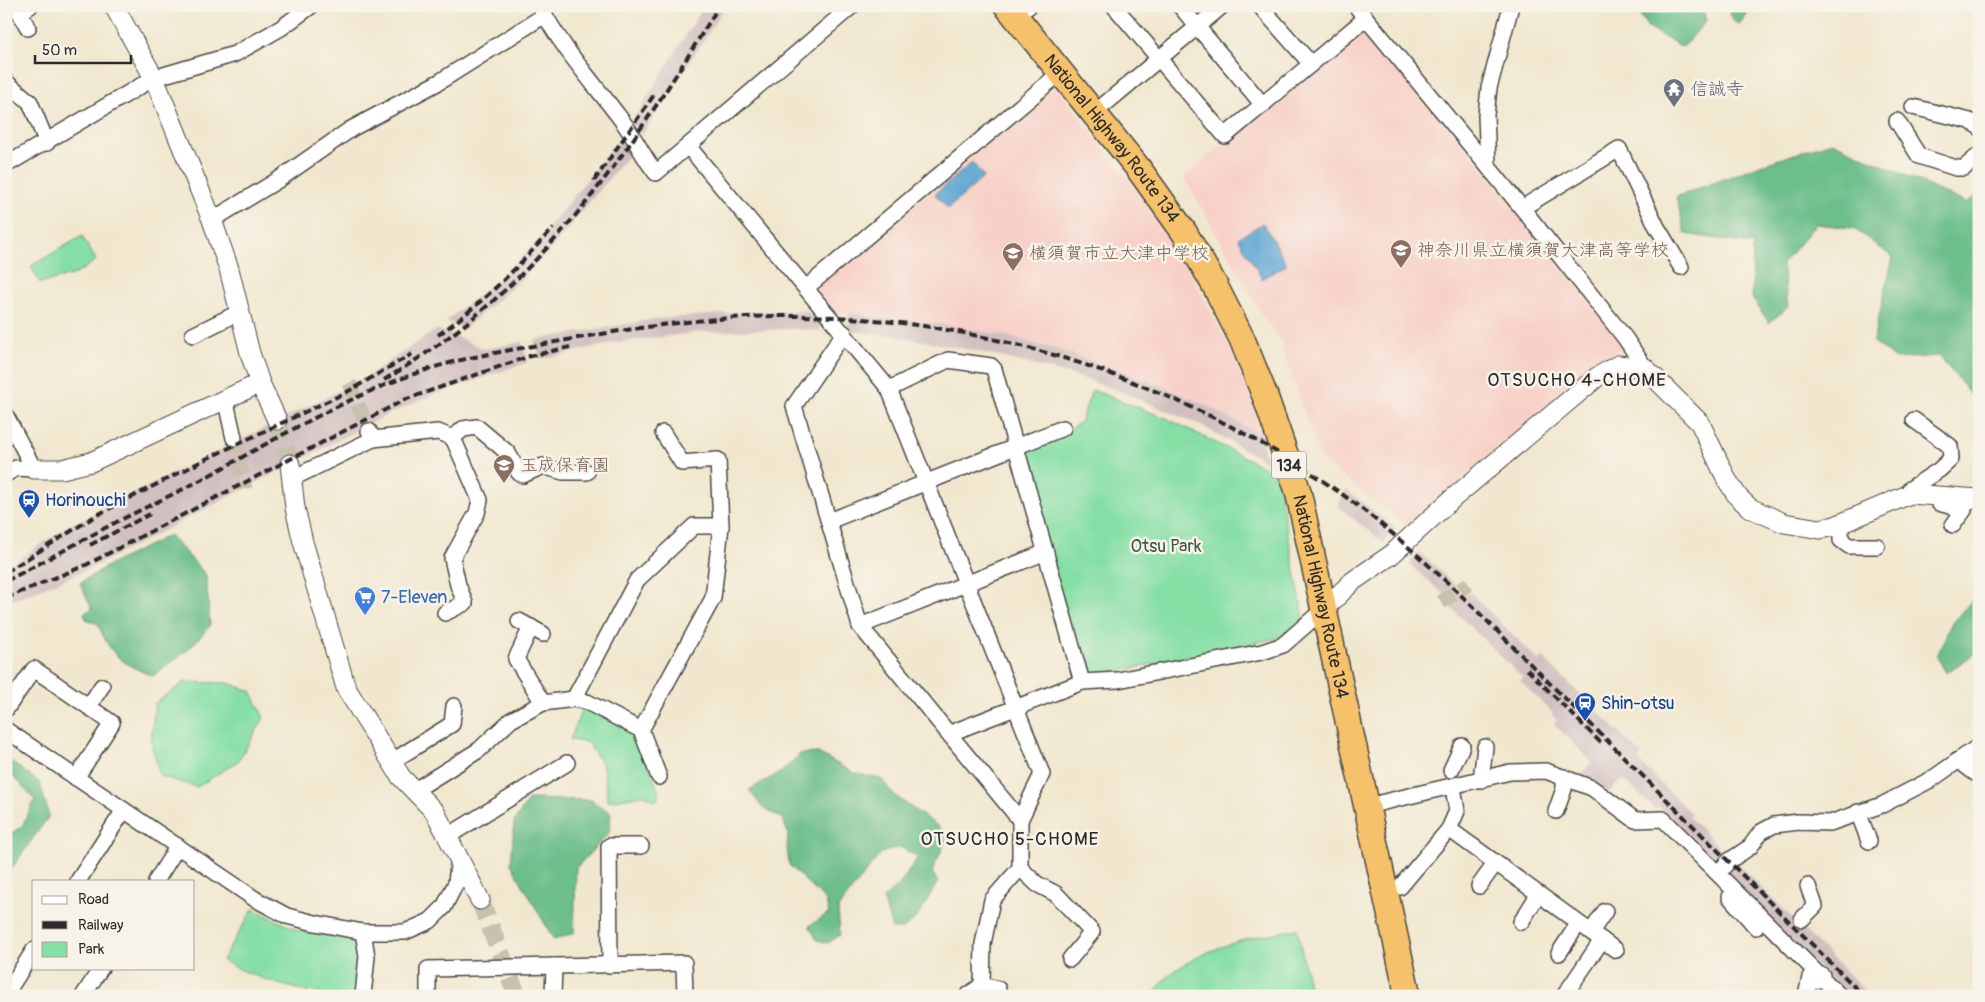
<svg xmlns="http://www.w3.org/2000/svg" width="1985" height="1002" font-family="Pangolin,'Klee One',sans-serif">
	<rect width="100%" height="100%" fill="#f7f3e8"/>
	<filter id="ink" filterUnits="userSpaceOnUse"><feTurbulence type="fractalNoise" baseFrequency=".02" numOctaves="2"/><feDisplacementMap in="SourceGraphic" scale="10" xChannelSelector="R" yChannelSelector="G"/><feConvolveMatrix kernelMatrix="1 2 1 2 8 2 1 2 1" color-interpolation-filters="sRGB"/></filter>
	<filter id="wash" filterUnits="userSpaceOnUse"><feTurbulence type="fractalNoise" baseFrequency=".0096" numOctaves="4" result="noise"/><feDisplacementMap in="SourceGraphic" scale="20" xChannelSelector="R" yChannelSelector="G"/><feGaussianBlur stdDeviation="1.12" result="paint"/><feColorMatrix in="noise" values="0 0 0 0 0 0 0 0 0 0 0 0 0 0 0 0 0 1.4 0 .05"/><feComposite in="paint" operator="in"/></filter>
	<g filter="url(#wash)">
		<rect width="100%" height="100%" fill="#f1e7ce"/>
		<g fill="#f7d1c8">
			<polygon points="1365,26 1623,338 1622,348 1406,525 1321,460 1283,350 1284,344 1266,321 1184,177"/>
			<polygon points="1055,85 1125,176 1128,176 1183,258 1236,360 1264,437 1205,405 1158,385 1079,356 1007,336 941,324 833,312 817,292 819,286"/>
		</g>
		<g fill="#d2bfc0">
			<polygon points="704,6 726,6 642,135 631,123"/>
			<polygon points="620,139 631,152 550,250 513,287 464,329 446,321 502,276 539,239"/>
			<polygon points="808,311 819,324 820,331 794,329 700,332 613,343 541,359 534,340 654,319 747,312"/>
			<polygon points="849,314 941,324 1007,336 1079,356 1158,385 1205,405 1261,435 1267,462 1200,425 1120,391 1073,375 977,351 890,335 848,331"/>
			<polygon points="437,329 485,349 522,342 528,362 432,395 389,414 89,569 6,603 6,567 67,527 366,377"/>
			<polygon points="1346,490 1396,528 1384,543 1339,507 1340,501"/>
			<polygon points="1419,552 1466,595 1471,593 1539,661 1543,658 1642,755 1638,760 1691,814 1689,817 1729,857 1718,865 1658,807 1655,810 1623,779 1608,793 1598,783 1594,787 1581,774 1592,762 1554,724 1557,720 1552,715 1553,713 1520,681 1523,678 1445,602 1448,598 1409,564"/>
			<polygon points="1735,862 1756,882 1870,996 1847,996 1724,874"/>
		</g>
		<g fill="#85dfa5" stroke="#588568">
			<polygon points="82,236 96,260 76,274 40,283 31,266"/>
			<polygon points="1092,390 1166,418 1276,473 1304,619 1278,638 1082,679 1024,453 1080,423"/>
			<polygon points="185,682 228,683 251,691 264,718 238,761 197,787 160,776 151,742 155,703"/>
			<polygon points="583,707 638,735 660,796 656,800 644,795 608,801 603,766 587,742 570,740"/>
			<path d="M253,909L297,930L358,941L357,996C312,996 261,982 222,960Z"/>
			<path d="M1297,929L1311,996H1151C1158,988 1164,979 1172,973C1209,945 1252,937 1297,929Z"/>
		</g>
		<g fill="#6cbe8a" stroke="#4c745a">
			<polygon points="1634,6 1702,6 1706,21 1683,47 1649,29"/>
			<polygon points="1729,6 1751,6 1739,25 1731,19"/>
			<polygon points="1832,142 1966,203 1979,195 1979,404 1939,356 1895,359 1873,341 1893,257 1853,228 1816,224 1782,264 1788,307 1769,323 1752,298 1753,244 1685,234 1676,197 1761,165"/>
			<path d="M170,535L206,575L210,626L188,650L153,676C122,664 110,655 98,624L86,619L84,613L92,609L80,583L107,566Z"/>
			<polygon points="1979,582 1979,651 1946,673 1937,656 1951,624 1974,598"/>
			<polygon points="818,753 854,773 881,779 894,795 939,827 946,840 932,872 938,882 917,917 904,929 892,929 883,898 900,884 918,857 900,847 881,853 838,908 840,935 828,943 817,940 809,926 829,913 825,900 789,865 787,848 788,834 783,819 762,807 749,790 781,772 800,754"/>
			<polygon points="6,758 40,783 49,816 9,872 6,879 6,837 22,826 35,800 6,769"/>
			<polygon points="529,799 591,800 611,813 609,833 576,868 574,933 554,940 511,864 514,822"/>
		</g>
		<g fill="#5aa3d1" stroke="#42677e">
			<polygon points="972,162 984,177 948,209 935,194"/>
			<polygon points="1263,223 1287,265 1262,279 1238,238"/>
		</g>
	</g>
	<g filter="url(#ink)">
		<g fill="none" stroke-linecap="round" stroke-linejoin="round">
			<g stroke="#c9c1ad" stroke-width="15" stroke-dasharray="15 8" stroke-linecap="butt">
				<polyline points="349,383 369,431"/>
				<polyline points="234,438 245,489"/>
				<polyline points="1441,602 1469,584"/>
			</g>
			<g stroke="#c9c1ad" stroke-width="19" stroke-dasharray="19 9" stroke-linecap="butt">
				<polyline points="277,420 290,464"/>
				<polyline points="480,900 517,996"/>
			</g>
			<g stroke="#494743" stroke-width="18">
				<g id="minor">
					<path d="M540,6C562,49 594,83 623,122C635,138 643,157 656,173L852,6"/>
					<polyline points="1114,6 1225,136 1366,18"/>
					<polyline points="1180,6 1263,105"/>
					<polyline points="1260,6 1311,64"/>
					<polyline points="1356,6 1522,208 1625,338 1645,368"/>
					<polyline points="1026,8 1029,6"/>
					<polyline points="28,28 20,13 30,6"/>
					<polyline points="6,82 30,102 47,143"/>
					<polyline points="1105,104 1222,6"/>
					<polyline points="1913,107 1970,121 1979,127"/>
					<polyline points="1897,121 1919,156 1956,168 1964,168 1979,155"/>
					<polyline points="688,146 889,389 1042,774 1020,820 1020,868 992,900 983,944 982,985 967,996"/>
					<polyline points="6,165 154,78 235,54 281,28 311,6"/>
					<polyline points="1488,165 1486,115 1489,88 1511,6"/>
					<polyline points="1522,208 1619,149 1657,227 1681,267"/>
					<polyline points="212,220 278,180 351,129 439,82 545,15"/>
					<polyline points="806,288 1061,72"/>
					<polyline points="844,333 794,406 860,626 1020,820"/>
					<polyline points="193,335 240,312"/>
					<polyline points="889,389 948,360 991,366 994,369 1082,682"/>
					<polyline points="225,398 234,438"/>
					<polyline points="6,416 34,469 16,468 6,474"/>
					<polyline points="453,438 463,429 477,427 508,453 519,473 523,475 543,466 563,472 587,472"/>
					<polyline points="373,439 438,432 453,438 480,500 477,513 452,558 458,585 465,603 445,613"/>
					<polyline points="291,479 373,439 369,431"/>
					<polyline points="1910,494 1910,489 1939,470 1951,459 1950,446 1914,420"/>
					<polyline points="1938,496 1939,503 1964,510 1953,525"/>
					<polyline points="829,521 1063,428"/>
					<polyline points="1841,522 1841,540 1849,546 1877,546"/>
					<polyline points="519,621 543,634"/>
					<polyline points="860,626 1046,552"/>
					<polyline points="531,627 516,659 543,703"/>
					<polyline points="574,699 637,580 694,526 721,526"/>
					<polyline points="89,706 102,686"/>
					<polyline points="6,709 34,669 112,723 76,778"/>
					<polyline points="6,730 255,899 287,916 315,923 363,932 405,932 430,921 444,907 456,883 459,856"/>
					<polyline points="641,730 713,598 721,526 718,460 682,463 663,433"/>
					<polyline points="948,734 1082,682 1118,680 1262,652 1283,645 1324,609"/>
					<polyline points="1958,760 1975,773"/>
					<polyline points="391,762 452,724 454,706"/>
					<polyline points="1451,770 1462,746"/>
					<polyline points="1481,780 1485,747"/>
					<polyline points="415,790 479,750 511,720 543,703 574,699 587,702 641,730 659,777"/>
					<polyline points="1380,803 1510,772 1546,771 1592,788 1635,820 1663,819 1840,996"/>
					<polyline points="1556,811 1564,789 1564,777"/>
					<polyline points="1858,812 1869,841"/>
					<polyline points="1449,829 1602,940 1564,996"/>
					<polyline points="448,836 567,763"/>
					<polyline points="1020,868 1037,884 1056,894 1092,932 1070,959"/>
					<polyline points="1718,873 1729,861 1750,847 1761,832 1774,825 1798,822 1830,823 1882,805 1932,779 1979,746"/>
					<polyline points="78,881 124,810"/>
					<polyline points="156,881 178,846"/>
					<polyline points="1479,886 1495,864"/>
					<polyline points="1400,887 1449,829 1457,811 1453,787"/>
					<polyline points="1730,897 1756,927"/>
					<polyline points="1802,919 1815,906 1808,886"/>
					<polyline points="1521,922 1538,895"/>
					<polyline points="363,932 367,956 363,996"/>
					<polyline points="1591,932 1605,911"/>
					<polyline points="1602,940 1616,950"/>
					<polyline points="1559,953 1578,924"/>
					<polyline points="610,965 609,846 641,846"/>
					<polyline points="982,985 998,989"/>
					<polyline points="6,994 34,950"/>
					<polyline points="83,996 101,968"/>
					<polyline points="428,996 428,969 684,963 685,996"/>
					<polyline points="553,996 554,966"/>
					<polyline points="1806,996 1810,977 1816,981 1822,975"/>
				</g>
			</g>
			<g stroke="#494743" stroke-width="21">
				<g id="tertiary">
					<polyline points="114,6 154,78 212,220 229,269 250,353 260,383 277,420"/>
					<polyline points="290,464 295,508 303,542 346,688 401,777 435,812 480,900"/>
					<polyline points="34,469 62,469 91,462 260,383"/>
					<polyline points="1324,609 1353,581 1391,555 1452,499 1597,377 1618,365 1645,368 1700,423 1727,480 1738,497 1750,508 1784,523 1820,529 1835,526 1910,494 1979,499"/>
				</g>
			</g>
			<g stroke="#494743" stroke-width="28">
				<g id="trunk">
					<path id="s1" d="M1007,6L1138,168L1184,232L1214,284L1242,339L1265,396L1298,491L1408,996"/>
				</g>
			</g>
			<use href="#minor" stroke="#fff" stroke-width="15"/>
			<use href="#tertiary" stroke="#fff" stroke-width="19"/>
			<use href="#trunk" stroke="#f5c16b" stroke-width="25"/>
			<g stroke="#2b2b2b" stroke-width="4" stroke-dasharray="8 4" stroke-linecap="butt">
				<polyline points="594,181 654,95"/>
				<path d="M438,335C481,305 518,267 553,228"/>
				<path d="M384,380C415,361 446,341 474,317C577,233 650,119 719,6"/>
				<polyline points="90,545 150,514"/>
				<polyline points="6,572 97,515 208,458 347,392 412,354"/>
				<path d="M6,581C39,564 72,546 105,528C143,508 182,491 219,470C284,434 349,396 420,372C466,356 513,350 561,341C639,327 718,315 799,316C990,318 1183,383 1339,492C1384,524 1426,562 1467,601L1864,996"/>
				<polyline points="6,598 86,565 404,400 530,356 570,347"/>
				<polyline points="1527,669 1601,743"/>
			</g>
		</g>
	</g>
	<defs>
		<g id="temple-pin" transform="scale(1.125)"><path d="M0 17L-7.5 6A9.5 9.5 0 1 1 7.5 6Z" fill="#6b7280" stroke="#f7f3e8"/><path d="M0-6L5-2H3V0L6.5 2.5H4V6H1.5V3h-3V6H-4V2.5H-6.5L-3 0V-2H-5Z" fill="#fff"/></g>
		<g id="school-pin" transform="scale(1.125)"><path d="M0 17L-7.5 6A9.5 9.5 0 1 1 7.5 6Z" fill="#8d6e63" stroke="#f7f3e8"/><path d="M0-5L7-2L0 1L-7-2ZM-4 1L0 2.5L4 1V4Q0 6-4 4Z" fill="#fff"/></g>
		<g id="station-pin" transform="scale(1.125)"><path d="M0 17L-7.5 6A9.5 9.5 0 1 1 7.5 6Z" fill="#1a4fb4" stroke="#f7f3e8"/><path d="M-3-6H3Q5-6 5-4V2Q5 4 3 4L4.5 6H3L1.5 4h-3L-3 6H-4.5L-3 4Q-5 4-5 2V-4Q-5-6-3-6ZM-3.5-4v3h7v-3ZM-3.5 1v1.5H-2V1ZM2 1v1.5H3.5V1Z" fill="#fff"/></g>
		<g id="supermarket-pin" transform="scale(1.125)"><path d="M0 17L-7.5 6A9.5 9.5 0 1 1 7.5 6Z" fill="#3f7fe0" stroke="#f7f3e8"/><path d="M-6-5.5h2.5l.6 2H6L4.5 2H-2.5L-4.4-4H-6ZM-1.5 3.2a1.3 1.3 0 1 0 .1 0ZM3 3.2a1.3 1.3 0 1 0 .1 0Z" fill="#fff"/></g>
	</defs>
	<g fill-rule="evenodd">
		<use href="#temple-pin" x="1674" y="89"/>
		<use href="#school-pin" x="1401" y="250"/>
		<use href="#school-pin" x="1013" y="253"/>
		<use href="#school-pin" x="504" y="465"/>
		<use href="#station-pin" x="29" y="500"/>
		<use href="#supermarket-pin" x="365" y="597"/>
		<use href="#station-pin" x="1585" y="703"/>
	</g>
	<g text-anchor="middle" stroke-width="5" stroke-linejoin="round" paint-order="stroke">
		<rect fill="#f7f3e8" stroke="#686764" stroke-width="1" x="1271.5" y="451.5" width="35" height="27" rx="4"/>
		<g font-size="16" font-weight="bold" fill="#2b2b2b">
			<text x="1289" y="471">134</text>
		</g>
		<g font-size="18" fill="#5b616d" stroke="#f7f3e8" text-anchor="start">
			<text x="1690" y="95">信誠寺</text>
		</g>
		<g font-size="18" fill="#2b2b2b" stroke="#f7f3e8">
			<text dy="6" stroke="none"><textPath href="#s1" startOffset="169">National Highway Route 134</textPath></text>
			<text dy="6" stroke="none"><textPath href="#s1" startOffset="679">National Highway Route 134</textPath></text>
		</g>
		<g font-size="18" fill="#785e54" stroke="#f7f3e8" text-anchor="start">
			<text x="1417" y="256">神奈川県立横須賀大津高等学校</text>
			<text x="1029" y="259">横須賀市立大津中学校</text>
			<text x="520" y="471">玉成保育園</text>
		</g>
		<g font-size="18" fill="#164399" stroke="#f7f3e8" text-anchor="start">
			<text x="45" y="506">Horinouchi</text>
			<text x="1601" y="709">Shin-otsu</text>
		</g>
		<g font-size="18" fill="#42584a" stroke="#f7f3e8">
			<text x="1166" y="552">Otsu Park</text>
		</g>
		<g font-size="18" fill="#366cbe" stroke="#f7f3e8" text-anchor="start">
			<text x="381" y="603">7-Eleven</text>
		</g>
		<g font-size="19" letter-spacing="1" fill="#2b2b2b" stroke="#f7f3e8">
			<text x="1577" y="386">OTSUCHO 4-CHOME</text>
			<text x="1010" y="845">OTSUCHO 5-CHOME</text>
		</g>
	</g>
	<rect width="1985" height="1002" fill="none" stroke="#f7f3e8" stroke-width="25"/>
	<rect x="32" y="880" width="162" height="90" fill="#f7f3e8" stroke="#a5a39c"/>
	<rect x="42" y="896" width="25" height="8" fill="#ffffff" stroke="#a5a39c"/>
	<text x="78" y="904" font-size="15" fill="#2b2b2b">Road</text>
	<rect x="42" y="921" width="25" height="8" fill="#2b2b2b" stroke="#a5a39c"/>
	<text x="78" y="930" font-size="15" fill="#2b2b2b">Railway</text>
	<rect x="42" y="942" width="25" height="15" fill="#85dfa5" stroke="#a5a39c"/>
	<text x="78" y="954" font-size="15" fill="#2b2b2b">Park</text>
	<path d="M35 55v8h96v-8" fill="none" stroke="#2b2b2b" stroke-width="2.5"/>
	<text x="42" y="55" font-size="15" fill="#2b2b2b" stroke="#f7f3e8" stroke-width="4" paint-order="stroke">50 m</text>
</svg>
